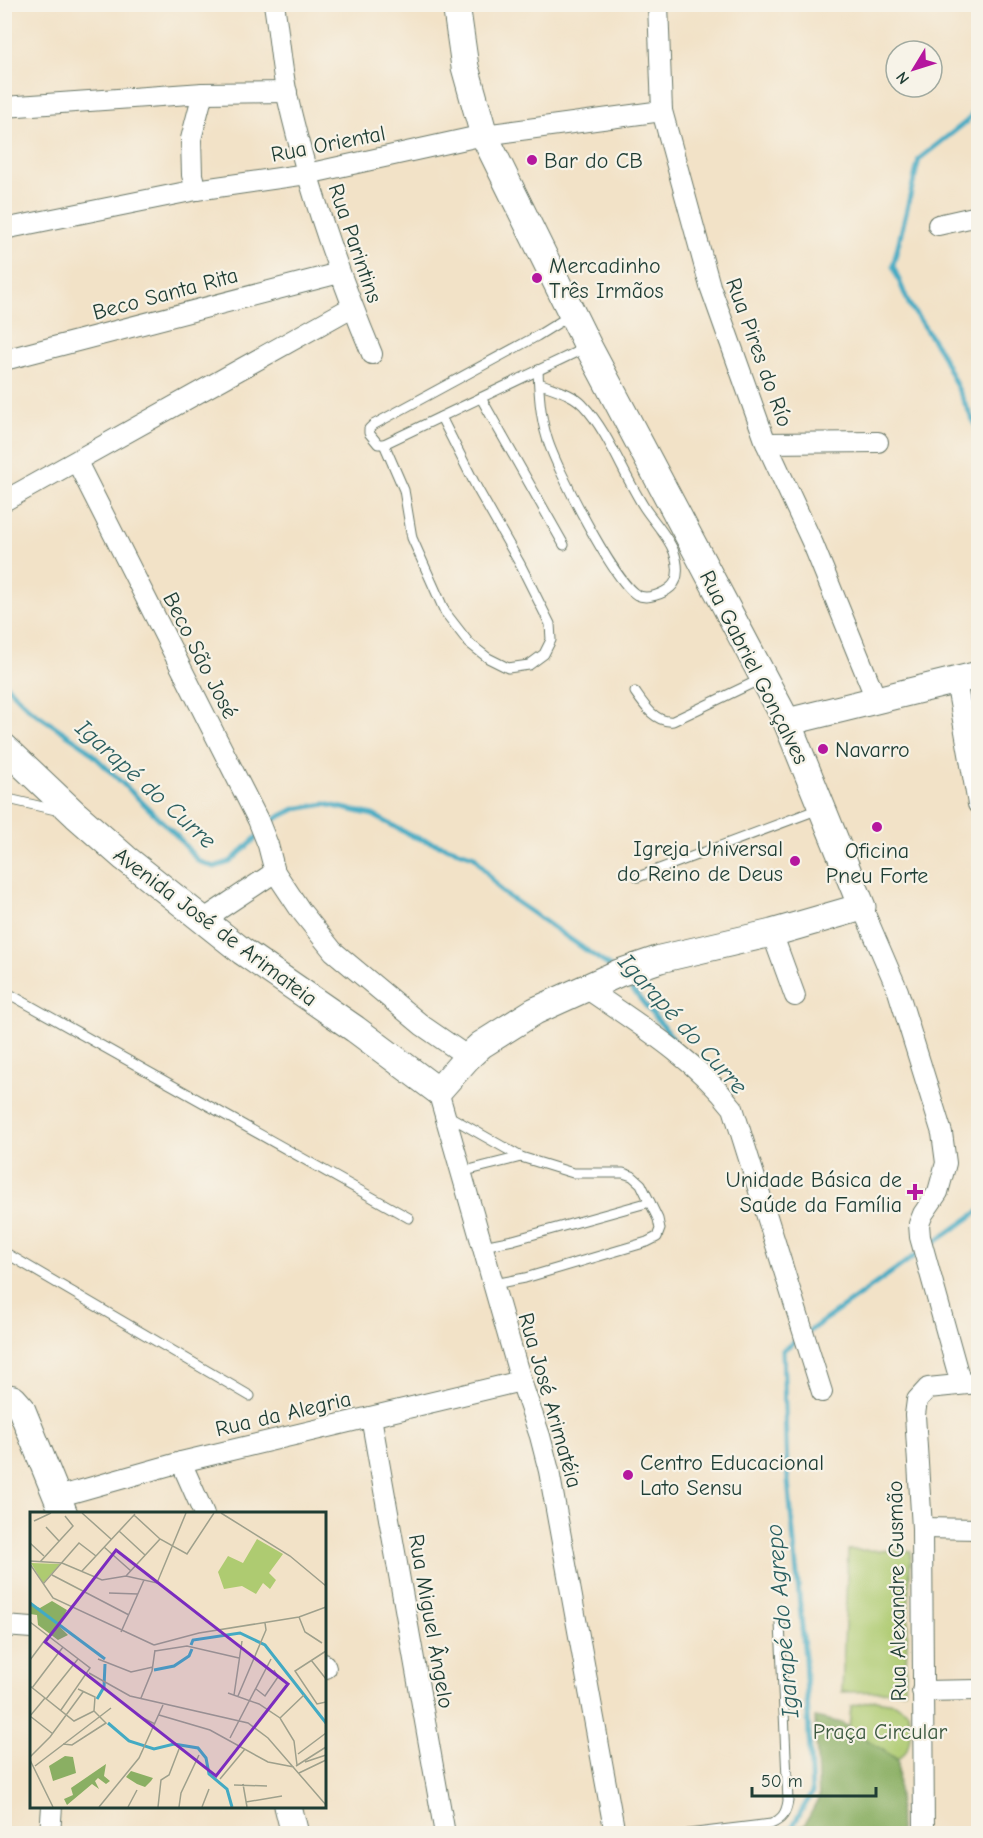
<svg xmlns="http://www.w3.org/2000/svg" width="983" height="1838" font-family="'Comic Neue',sans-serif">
	<rect width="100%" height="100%" fill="#f7f3e8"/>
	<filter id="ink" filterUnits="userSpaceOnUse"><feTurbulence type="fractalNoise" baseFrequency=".0167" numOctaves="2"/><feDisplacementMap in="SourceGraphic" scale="12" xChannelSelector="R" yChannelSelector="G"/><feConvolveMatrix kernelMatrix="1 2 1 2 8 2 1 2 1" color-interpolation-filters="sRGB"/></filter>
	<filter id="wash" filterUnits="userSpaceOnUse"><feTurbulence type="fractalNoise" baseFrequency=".008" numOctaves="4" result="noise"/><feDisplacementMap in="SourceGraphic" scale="24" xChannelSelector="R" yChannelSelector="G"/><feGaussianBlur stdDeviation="1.35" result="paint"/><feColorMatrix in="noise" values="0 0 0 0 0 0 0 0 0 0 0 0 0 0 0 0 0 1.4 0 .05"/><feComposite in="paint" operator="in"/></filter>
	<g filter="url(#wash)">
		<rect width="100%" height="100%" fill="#f2e2c7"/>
		<g fill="#aecb71" stroke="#668452" stroke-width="1.5">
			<polygon points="848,1550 911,1551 905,1691 842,1692"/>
			<path d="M875,1700L895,1703L908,1712C911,1727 914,1752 896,1760C891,1763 883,1763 877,1764L852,1749L849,1728L851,1706Z"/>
		</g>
		<polygon fill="#8aaf63" stroke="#54764c" stroke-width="1.5" points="815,1717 842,1723 898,1760 900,1833 736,1834 804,1826 819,1798"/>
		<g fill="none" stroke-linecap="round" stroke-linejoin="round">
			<g stroke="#43aac3" stroke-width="5">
				<polyline points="978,107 966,122 919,159 893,266 909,304 940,351 978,431"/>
				<polyline points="4,683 31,710 84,746 177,836 198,861 214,867 230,862 259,835"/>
				<polyline points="265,829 273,820 295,809 325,804 373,815 412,836 474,856 502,892 612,968"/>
				<polyline points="625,981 673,1038"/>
				<polyline points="928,1247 978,1212"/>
				<polyline points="808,1332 920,1252"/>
				<polyline points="788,1834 812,1793 805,1658 787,1470 783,1350 801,1337"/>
			</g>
		</g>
	</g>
	<g filter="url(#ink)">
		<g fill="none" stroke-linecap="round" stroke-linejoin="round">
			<g stroke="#697767" stroke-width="11">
				<g id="lane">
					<polyline points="571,315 537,336 373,425 369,429 369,433 378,444 384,444 587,347"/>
					<path d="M538,370C539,394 540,415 547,438C555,466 614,582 637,595C647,600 663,594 671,587C680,579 678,563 674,552C668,536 653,521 644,507C624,476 608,431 583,405C572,393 553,389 539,383"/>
					<polyline points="481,398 564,545"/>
					<polyline points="384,444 404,490 412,538 445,612 469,643 488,658 508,668 529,665 544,654 551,640 550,624 520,564 477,488 441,417"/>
					<path d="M635,692C644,705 655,723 673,721L761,679"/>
					<polyline points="4,798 60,811"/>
					<polyline points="638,877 819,809"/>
					<polyline points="4,991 409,1218"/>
					<polyline points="447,1115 521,1157"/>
					<polyline points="461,1172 521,1157 573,1173 623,1173 632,1176 641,1184 658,1219 660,1229 657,1237 647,1242 525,1278 494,1284"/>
					<polyline points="483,1246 513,1240 650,1202"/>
					<polyline points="4,1252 250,1396"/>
					<path d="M688,1834L771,1824C782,1819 786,1814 788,1801L780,1623"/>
				</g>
			</g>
			<g stroke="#697767" stroke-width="22">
				<g id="street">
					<path d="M274,4C279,34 281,65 287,95C307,184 337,270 372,354"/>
					<polyline points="658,4 662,111 710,286 766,443 813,544 876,699"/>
					<polyline points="203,93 287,92"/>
					<polyline points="4,107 203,93 191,139 192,175 196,190"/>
					<polyline points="938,225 978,216"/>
					<polyline points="4,229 196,190 307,174 484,135 662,111"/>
					<polyline points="4,360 339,273"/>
					<polyline points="766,443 878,442"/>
					<polyline points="77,462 258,820 268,845 275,872 301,911 333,951 423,1026 468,1057"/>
					<polyline points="4,501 352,307"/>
					<polyline points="956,681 978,804"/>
					<polyline points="862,907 898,991 942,1133 946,1163 938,1192 923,1214 919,1224 920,1237 961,1384"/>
					<polyline points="203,920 275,872"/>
					<polyline points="772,933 795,996"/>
					<path d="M586,988C638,1024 693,1057 733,1108L822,1392"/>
					<polyline points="438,1091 521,1381 540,1436 549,1471 615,1834"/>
					<polyline points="371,1417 445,1834"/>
					<polyline points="181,1462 204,1514"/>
					<polyline points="57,1497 181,1462 521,1381"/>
					<polyline points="922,1528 978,1529"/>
					<polyline points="4,1626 32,1628"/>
					<polyline points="324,1664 326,1668"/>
					<polyline points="922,1691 978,1690"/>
					<polyline points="50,1834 52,1806"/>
					<polyline points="924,1834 922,1528 915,1415 917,1400 928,1388 978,1383"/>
				</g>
			</g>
			<g stroke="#697767" stroke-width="29">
				<g id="secondary">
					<polyline points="787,722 978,675"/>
					<polyline points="4,747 76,815 125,858 242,951 355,1029 438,1091 468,1057 481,1045 535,1011 619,973 660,959 772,933 862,907 787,722 588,346 484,135 465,67 456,4"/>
					<polyline points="4,1397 13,1399 21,1408 64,1514"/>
					<polyline points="288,1806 295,1834"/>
				</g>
			</g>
			<use href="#lane" stroke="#fff" stroke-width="9"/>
			<use href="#street" stroke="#fff" stroke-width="20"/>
			<use href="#secondary" stroke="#fff" stroke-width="27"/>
		</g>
	</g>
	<g fill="#b5179e" stroke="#f7f3e8" stroke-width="2">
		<circle cx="532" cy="160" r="6"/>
		<circle cx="537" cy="278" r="6"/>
		<circle cx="823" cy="749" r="6"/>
		<circle cx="877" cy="827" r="6"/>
		<circle cx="795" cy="861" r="6"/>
		<path d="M912 1183h6v6h6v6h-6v6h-6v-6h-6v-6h6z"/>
		<circle cx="628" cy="1475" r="6"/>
	</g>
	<g text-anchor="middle" stroke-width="4.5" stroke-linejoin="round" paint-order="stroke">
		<g font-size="22" fill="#1f3d34" stroke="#f7f3e8">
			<text transform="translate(328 143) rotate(-11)" y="8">Rua Oriental</text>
			<text transform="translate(356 243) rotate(71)" y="8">Rua Parintins</text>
			<text transform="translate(165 293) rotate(-15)" y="8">Beco Santa Rita</text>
			<text transform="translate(760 352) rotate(70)" y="8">Rua Pires do Río</text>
			<text transform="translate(201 655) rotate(63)" y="8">Beco São José</text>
			<text transform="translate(755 667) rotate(63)" y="8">Rua Gabriel Gonçalves</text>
			<text transform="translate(216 926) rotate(37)" y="8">Avenida José de Arimateia</text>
			<text transform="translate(551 1400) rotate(74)" y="8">Rua José Arimatéia</text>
			<text transform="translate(283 1413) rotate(-13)" y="8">Rua da Alegria</text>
			<text transform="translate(896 1591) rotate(-91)" y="8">Rua Alexandre Gusmão</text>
			<text transform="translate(432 1621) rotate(80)" y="8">Rua Miguel Ângelo</text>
		</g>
		<g font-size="22" fill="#1f3d34" stroke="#f7f3e8" text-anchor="start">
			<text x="544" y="168">Bar do CB</text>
			<text x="549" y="273">Mercadinho<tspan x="549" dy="25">Três Irmãos</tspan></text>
			<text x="835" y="757">Navarro</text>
			<text x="783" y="856" text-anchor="end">Igreja Universal<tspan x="783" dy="25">do Reino de Deus</tspan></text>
			<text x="877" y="858" text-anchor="middle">Oficina<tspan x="877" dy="25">Pneu Forte</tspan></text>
			<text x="902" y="1187" text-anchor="end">Unidade Básica de<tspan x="902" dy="25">Saúde da Família</tspan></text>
			<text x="640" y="1470">Centro Educacional<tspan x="640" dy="25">Lato Sensu</tspan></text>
		</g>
		<g font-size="22" fill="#3c5940" stroke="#f7f3e8">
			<text x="880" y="1739">Praça Circular</text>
		</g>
		<g font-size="24" font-style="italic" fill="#2a5e5f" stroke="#f7f3e8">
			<text transform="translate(146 784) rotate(42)" y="8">Igarapé do Curre</text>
			<text transform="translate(683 1024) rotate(48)" y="8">Igarapé do Curre</text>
			<text transform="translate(782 1621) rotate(-95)" y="8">Igarapé do Agrepo</text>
		</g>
	</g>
	<g transform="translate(30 1512)">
		<rect width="296" height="296" fill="#f2e2c7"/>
		<path d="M227,27L253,42L239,61L246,68L240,77L233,71L226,82L212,74L194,77L188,60L198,44L213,51ZM1,51L30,52L13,71Z" fill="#aecb71"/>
		<path d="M22,89L37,98L29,114L38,123L28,128L8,113L7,103L0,102V93L10,96ZM35,244L43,245L46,261L23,269L19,254ZM76,252L74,264L80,269L76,272L68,266L65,269L69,277L62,272L37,293L34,287L43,283L41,276ZM101,259L123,266L121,269L115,275L107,272L96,265Z" fill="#8aaf63"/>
		<path fill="none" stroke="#43aac3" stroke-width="3" d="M0,91L75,147M161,133L163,128L210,121L235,133L296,211M124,158L144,154L159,144L162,137M67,187L74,175L75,152M78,211L99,229L124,237L144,232L168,236L176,246L179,262L197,277L202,295"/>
		<path fill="none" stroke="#9ea08c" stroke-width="1.5" d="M52,1L81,27M191,1L260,44L296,74M104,3L130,27L157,42L184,1M4,9L21,1M16,15L29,29M89,19L115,43M0,31L14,44M74,35L101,59M0,49L32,51L72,68L96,64L127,71L156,1M10,50L43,14L35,4M0,52L23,86L124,133M52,59L105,2M22,63L99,103M96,64L130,27M13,72L49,31L66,44M79,81L108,82M269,105L275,120L292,131M0,110L60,156L31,198M91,120L114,68M124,133L169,121L269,105L296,95M125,139L157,134L209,146M296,139L265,159L287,192L296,190M68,147L101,160L123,155M0,148L18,124M281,148L296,167M59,161L100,184L218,211L238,226L296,293M0,174L44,209L64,199M2,176L33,135M226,177L235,184L248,165L244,158M198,181L229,192L250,206L264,229L267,253M204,183L212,129M208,184L236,118L235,111M111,186L122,159L125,138M16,187L48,147M107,203L125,212M129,203L180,218L238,250L264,255M0,204L23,222M0,204L15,186M250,206L274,183M200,226L241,147M33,232L42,233L76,211L64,199L65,185L48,177M268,242L296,221M0,245L20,225L53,180M0,248L23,295M275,250L296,243M5,254L81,196M266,254L296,235M269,261L296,248M190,267L215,237M213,272L217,295M204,273L237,274M216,290L252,284M69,295L109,246L133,193M98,295L107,278M128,295L131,268L139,263L149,237M149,295L151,281L169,243M172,295L179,277"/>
		<path fill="#7b2cbf" fill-opacity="0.15" stroke="#7b2cbf" stroke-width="3" d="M86,38L258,172L186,264L15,130Z"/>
		<rect width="296" height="296" fill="none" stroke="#1f3d34" stroke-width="3"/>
	</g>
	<rect width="983" height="1838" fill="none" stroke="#f7f3e8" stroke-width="24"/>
	<g transform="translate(914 69) rotate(232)"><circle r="28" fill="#f7f3e8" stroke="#a1aaa0" stroke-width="1.5"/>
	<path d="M0-4.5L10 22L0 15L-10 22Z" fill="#b5179e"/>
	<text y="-9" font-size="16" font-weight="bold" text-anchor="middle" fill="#1f3d34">N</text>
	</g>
	<path d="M752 1787v9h124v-9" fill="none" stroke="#1f3d34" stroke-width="3"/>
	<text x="761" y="1787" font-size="18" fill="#1f3d34" stroke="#f7f3e8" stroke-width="4.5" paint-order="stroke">50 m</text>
</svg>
